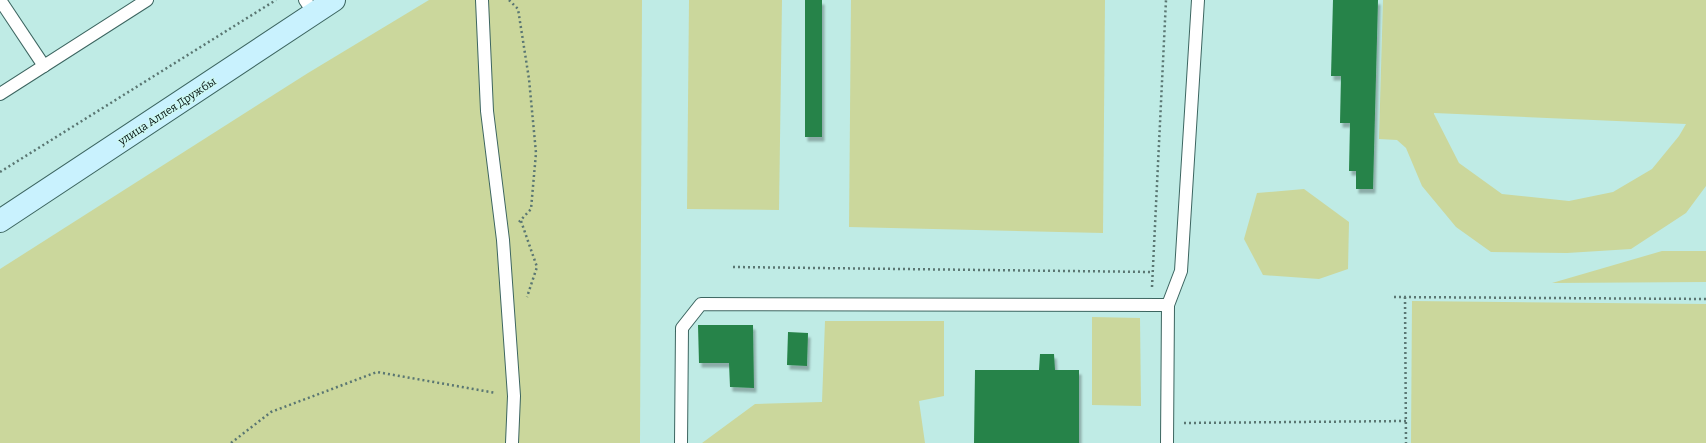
<svg xmlns="http://www.w3.org/2000/svg" width="1706" height="443" font-family="Bitter,serif">
	<defs>
		<filter id="shadow"><feDropShadow dx="2.5" dy="4.5" stdDeviation="1" flood-color="#0004"/></filter>
	</defs>
	<rect width="100%" height="100%" fill="#bfebe5"/>
	<g fill="#cbd79c" fill-rule="evenodd">
		<polygon points="429,0 642,0 640,443 0,443 0,269 308,73"/>
		<polygon points="689,0 782,0 779,210 687,209"/>
		<polygon points="851,0 1105,0 1103,233 849,227"/>
		<path d="M1383,0H1706V186L1686,213L1631,249L1567,253L1491,252L1456,227L1422,186L1406,148L1397,140L1379,139ZM1434,114V113L1686,124L1679,136L1652,169L1613,192L1569,201L1502,194L1459,163Z"/>
		<polygon points="1304,189 1349,222 1348,269 1319,279 1263,275 1244,239 1257,193"/>
		<polygon points="1662,251 1706,251 1706,282 1552,283"/>
		<polygon points="1412,301 1706,304 1706,443 1411,443"/>
		<polygon points="1092,317 1140,318 1141,406 1092,405"/>
		<polygon points="825,321 944,321 944,396 919,401 925,443 702,443 755,404 822,402"/>
	</g>
	<g fill="#268348" filter="url(#shadow)">
		<rect x="805" y="0" width="17" height="137"/>
		<polygon points="1333,0 1378,0 1373,189 1356,189 1356,171 1349,171 1350,123 1340,123 1341,76 1331,76"/>
		<polygon points="698,325 753,325 754,388 730,387 729,363 699,363"/>
		<polygon points="788,332 808,333 807,366 787,365"/>
		<polygon points="1040,354 1054,354 1055,370 1079,370 1079,443 974,443 975,370 1039,370"/>
	</g>
	<g fill="none" stroke-linecap="round" stroke-linejoin="round">
		<g stroke="#3c6560" stroke-width="14">
			<g id="service">
				<polyline points="0,0 44,66"/>
				<polyline points="305,0 314,13"/>
				<polyline points="482,0 487,111 503,240 514,396 512,443"/>
				<polyline points="0,94 147,0"/>
				<polyline points="681,443 682,328 701,304 1168,305"/>
				<polyline points="1167,443 1168,305 1181,271 1198,0"/>
			</g>
		</g>
		<g stroke="#3c6560" stroke-width="24">
			<polyline id="secondary" points="0,221 334,0"/>
		</g>
		<g stroke="#5a7672" stroke-width="2.5" stroke-dasharray="2 3" stroke-linecap="butt">
			<polyline points="509,0 518,9 529,79 536,153 531,209 519,222"/>
			<polyline points="0,172 276,0"/>
			<polyline points="521,221 537,267 527,297"/>
			<polyline points="733,267 1153,272"/>
			<polyline points="1152,287 1166,0"/>
			<polyline points="1394,297 1706,299"/>
			<polyline points="1405,297 1406,443"/>
			<polyline points="1184,423 1406,421"/>
			<polyline points="231,443 271,412 377,372 496,393"/>
		</g>
		<use href="#service" stroke="#fff" stroke-width="12"/>
		<use href="#secondary" stroke="#c9f2fe" stroke-width="22"/>
	</g>
	<g text-anchor="middle" stroke-width="3" stroke-linejoin="round" paint-order="stroke">
		<g font-size="11" fill="#031210" stroke="#ccf8f2">
			<text transform="translate(167 111) rotate(-33)" y="4">улица Аллея Дружбы</text>
		</g>
	</g>
</svg>
